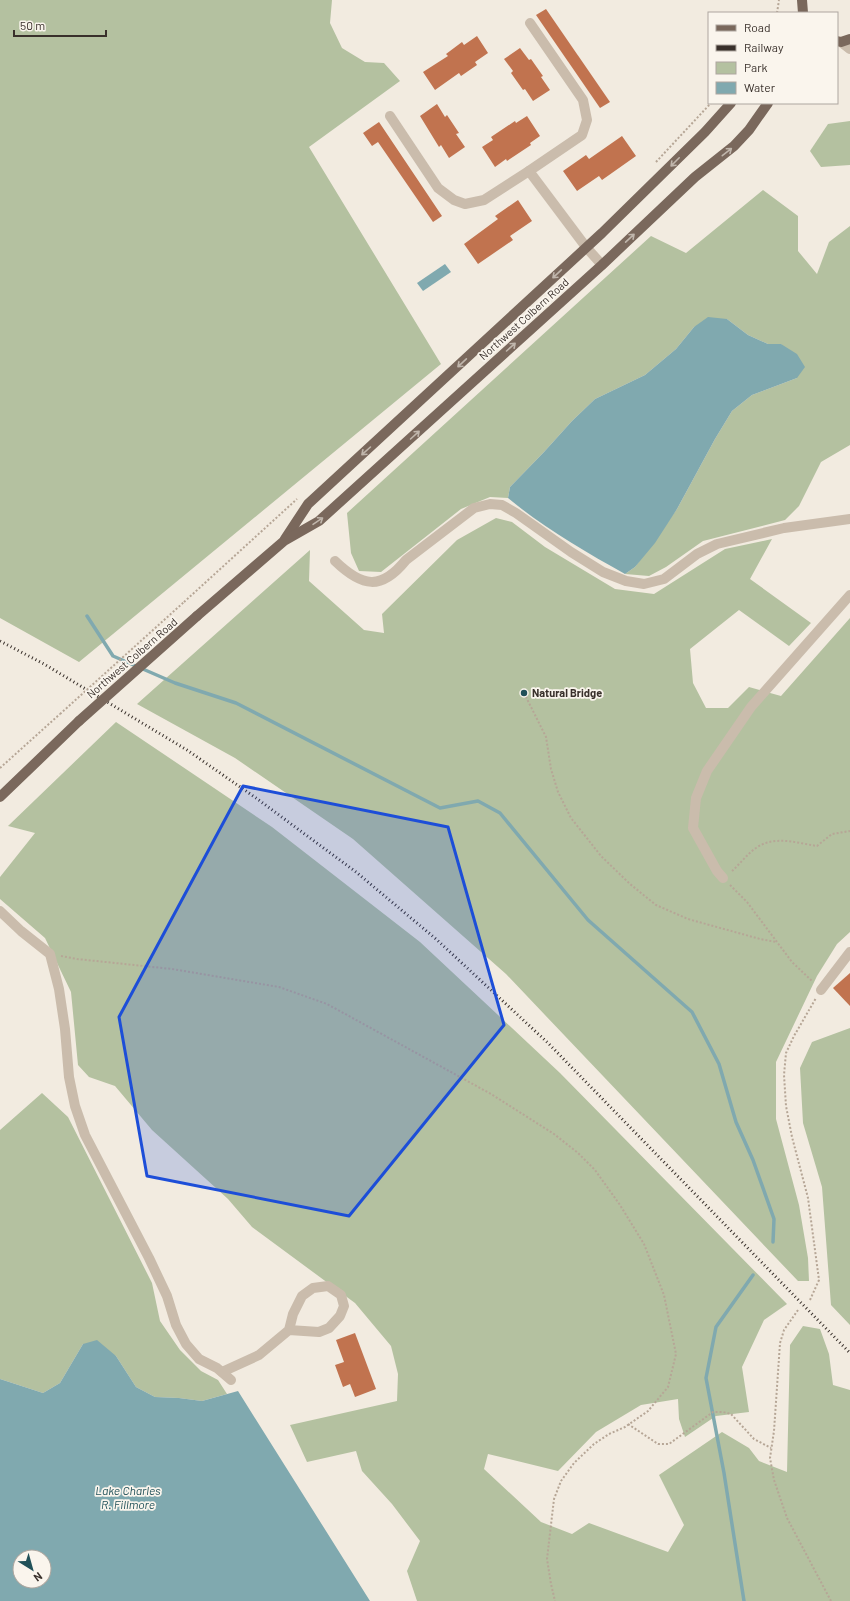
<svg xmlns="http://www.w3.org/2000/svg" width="850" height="1601" font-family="Barlow,sans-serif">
	<rect width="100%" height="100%" fill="#f2ebe0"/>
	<g fill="#b4c1a0">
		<polygon points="0,0 332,0 330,23 342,48 365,62 384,63 400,81 309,147 441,364 79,662 0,618"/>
		<polygon points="850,121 850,165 821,167 810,151 828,124"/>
		<polygon points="763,190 798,216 798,251 817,274 829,242 850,226 850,445 821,462 799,506 785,520 703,541 666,567 649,576 625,574 635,567 677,509 715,439 732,411 752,395 797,378 781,344 768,344 748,335 727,319 694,327 676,349 645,375 595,399 572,421 544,452 510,487 508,498 490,497 461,509 381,572 359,571 351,553 347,513 651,236 686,253"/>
		<polygon points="496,518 512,522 545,547 615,589 654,594 725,549 772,539 750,579 811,623 789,646 739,610 690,649 693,683 706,708 728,708 749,687 781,696 850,618 850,932 837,944 817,976 776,1062 776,1119 799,1205 808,1258 809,1281 798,1281 506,974 353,839 235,758 137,704 310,550 309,581 364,630 384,633 382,614 457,540"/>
		<polygon points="116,722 272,827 420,942 560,1073 787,1304 764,1320 742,1367 749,1412 716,1416 685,1437 679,1419 678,1399 641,1405 596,1432 558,1471 488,1454 484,1469 541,1522 572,1534 589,1523 668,1552 684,1525 659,1475 722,1432 749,1448 759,1461 787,1472 790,1345 803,1326 820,1329 829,1354 833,1385 850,1390 850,1601 417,1601 407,1571 420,1541 392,1504 362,1471 356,1451 307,1462 290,1425 397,1401 398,1374 391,1346 355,1303 252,1227 228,1199 152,1130 115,1086 89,1077 78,1065 71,992 45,938 0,899 0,877 35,833 8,826"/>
		<polygon points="850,1028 850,1325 831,1305 822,1187 803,1123 800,1068 812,1042"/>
		<polygon points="42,1093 68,1117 152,1283 160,1321 180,1350 201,1371 218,1380 227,1394 202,1401 179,1398 155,1397 136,1387 116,1356 83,1344 60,1383 43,1393 0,1379 0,1130"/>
	</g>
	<g fill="#80a9af" fill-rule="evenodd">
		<polygon points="445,264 451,272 423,291 417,283"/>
		<path d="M708,317L727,319L748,335L768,344H781L797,354L805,367L797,378L752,395L732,411L715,439L677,509L655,543L635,567L625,574C584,551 544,528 508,498L510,487L544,452L572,421L595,399L645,375L676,349L694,327Z"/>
		<path d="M97,1340L116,1356L136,1387L155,1397L179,1398L202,1401L238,1391L370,1601H0V1379L43,1393L60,1383L83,1344ZM20,1557H44V1581H20Z"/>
	</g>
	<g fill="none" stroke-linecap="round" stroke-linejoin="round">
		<g stroke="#80a9af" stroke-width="3.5">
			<polyline points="87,616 113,656 175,683 236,703 440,808 478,801 500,813 588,920 692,1012 719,1064 736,1122 753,1160 774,1219 773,1242"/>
			<polyline points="744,1601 724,1473 706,1378 716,1327 753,1275"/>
		</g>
	</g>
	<g fill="#c1734f">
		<polygon points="546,9 610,102 600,108 536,15"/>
		<polygon points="477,36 488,53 475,62 477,65 461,76 459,73 435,90 423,72 448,56 446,54 462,42 464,45"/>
		<polygon points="520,48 529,60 531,59 543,76 541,77 550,90 533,101 525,89 523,90 511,73 513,71 504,59"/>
		<polygon points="437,104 445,117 447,115 459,133 456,134 465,147 449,158 441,145 439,147 420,116"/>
		<polygon points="527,116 540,136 530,143 531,145 507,161 506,159 495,167 482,147 493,140 491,137 515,121 516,123"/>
		<polygon points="379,122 442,216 433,222 378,142 372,146 363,133"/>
		<polygon points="622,136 636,156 602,180 599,176 577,191 563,171 586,155 589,159"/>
		<polygon points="518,200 532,221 510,236 513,240 478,264 464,244 498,219 495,216"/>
		<polygon points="850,973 850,1006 833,988"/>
		<polygon points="355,1333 376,1389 355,1397 350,1384 343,1387 335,1365 344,1362 336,1340"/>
	</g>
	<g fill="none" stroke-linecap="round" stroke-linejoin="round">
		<g stroke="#b6a696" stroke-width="2" stroke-dasharray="2 2" stroke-linecap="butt">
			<polyline points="777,13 779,0"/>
			<polyline points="656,162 711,103"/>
			<polyline points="184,602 297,499"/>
			<polyline points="524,693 546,737 551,769 558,792 571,818 601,856 630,884 656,905 688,919 760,939 776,942"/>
			<polyline points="0,768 60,714"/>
			<path d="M732,871C740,864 747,854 756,848C774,835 797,843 817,846L832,834L850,831"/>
			<polyline points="730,885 747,902 792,962 813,982"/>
			<polyline points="61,956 77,959 172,969 279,987 327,1004 491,1094 554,1134 578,1153 595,1170 620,1205 644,1244 664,1295 676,1354 668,1387 648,1411 625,1427 609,1434 594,1444 574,1463 561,1481 554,1499 547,1559 551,1584 555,1601"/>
			<polyline points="810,1300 819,1280 808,1198 792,1137 786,1106 784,1075 786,1053 794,1036 816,998"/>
			<polyline points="798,1310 784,1330 780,1343 774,1431 770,1458 774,1480 787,1518 831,1601"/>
			<polyline points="628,1424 658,1444 669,1444 713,1412 723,1412 731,1414 754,1439 771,1448"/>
		</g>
		<g stroke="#cabcac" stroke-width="10">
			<polyline points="530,23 583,100 587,120 582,135 529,171 586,247 602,265"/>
			<polyline points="841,42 850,49"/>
			<polyline points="390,116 438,188 454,200 465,204 484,200 529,171"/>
			<path d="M335,561C362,587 381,591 406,560L474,508L490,504L502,505L516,513L571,552L603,572L626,581L644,584L664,579L697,554L717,544L784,528L850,519"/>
			<polyline points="723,878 717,871 693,828 696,798 707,771 751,707 850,595"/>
			<polyline points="0,911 21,931 50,954 59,989 65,1029 69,1077 75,1106 85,1135 149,1258 167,1296 176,1325 186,1344 199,1359 217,1368 231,1380"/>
			<polyline points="821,990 850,952"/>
			<polyline points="222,1372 259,1355 289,1330 293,1314 302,1296 313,1288 328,1286 341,1295 344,1306 340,1316 329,1328 319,1332 289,1330"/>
		</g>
		<g stroke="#7a685c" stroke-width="10">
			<polyline points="802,0 803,13"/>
			<polyline points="837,41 841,42 850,39"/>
			<polyline points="285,539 308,504 602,233 705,132 731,103"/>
			<polyline points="197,616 284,541 319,521 602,265 695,177 734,146 749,130 768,103"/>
			<polyline points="0,797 79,721"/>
		</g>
		<polyline stroke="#39302b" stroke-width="3" stroke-dasharray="1 3" stroke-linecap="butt" points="0,641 44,664 187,750 256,798 356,872 436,939 548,1043 850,1353"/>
		<polyline stroke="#b6a696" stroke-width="2" stroke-dasharray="2 2" stroke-linecap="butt" points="60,714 184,602"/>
		<polyline stroke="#7a685c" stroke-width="10" points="79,721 197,616"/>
	</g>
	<defs><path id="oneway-shaft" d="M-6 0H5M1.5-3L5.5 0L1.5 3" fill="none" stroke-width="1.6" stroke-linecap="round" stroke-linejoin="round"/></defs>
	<g stroke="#c0b6ac">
		<use href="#oneway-shaft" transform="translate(727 152) rotate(-38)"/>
		<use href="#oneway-shaft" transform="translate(675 162) rotate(135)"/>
		<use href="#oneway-shaft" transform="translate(630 238) rotate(-43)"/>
		<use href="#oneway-shaft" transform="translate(557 274) rotate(137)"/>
		<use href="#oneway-shaft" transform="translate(511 347) rotate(-42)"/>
		<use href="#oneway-shaft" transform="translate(462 363) rotate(137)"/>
		<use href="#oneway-shaft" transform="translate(415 435) rotate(-42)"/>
		<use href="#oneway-shaft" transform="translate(366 451) rotate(138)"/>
		<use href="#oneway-shaft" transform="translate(318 521) rotate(-34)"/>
	</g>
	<path fill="#1d4ed8" fill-opacity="0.2" stroke="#1d4ed8" stroke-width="3" stroke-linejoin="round" d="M243,786L448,827L504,1025L349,1216L147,1176L119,1017Z"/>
	<circle fill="#215159" stroke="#faf5ed" stroke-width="1.5" cx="524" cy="693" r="4"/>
	<g text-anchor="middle" stroke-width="3.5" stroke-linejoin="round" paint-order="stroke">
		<g font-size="11" fill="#39302b" stroke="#faf5ed">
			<text transform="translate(524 319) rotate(-42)" y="4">Northwest Colbern Road</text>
			<text transform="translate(132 658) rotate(-41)" y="4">Northwest Colbern Road</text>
		</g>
		<g font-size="11" font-weight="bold" fill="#39302b" stroke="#faf5ed" text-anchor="start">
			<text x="532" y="697">Natural Bridge</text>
		</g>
		<g font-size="12" font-style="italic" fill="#215159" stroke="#faf5ed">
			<text x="128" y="1495">Lake Charles<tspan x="128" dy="14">R. Fillmore</tspan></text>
		</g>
	</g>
	<rect x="708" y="12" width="130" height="92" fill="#faf5ed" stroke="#ada69f"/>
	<rect x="716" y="25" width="20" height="6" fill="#7a685c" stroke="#ada69f"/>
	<text x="744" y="32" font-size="12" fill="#39302b">Road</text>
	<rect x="716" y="45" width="20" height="6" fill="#39302b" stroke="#ada69f"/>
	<text x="744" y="52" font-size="12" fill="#39302b">Railway</text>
	<rect x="716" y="62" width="20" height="12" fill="#b4c1a0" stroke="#ada69f"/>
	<text x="744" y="72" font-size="12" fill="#39302b">Park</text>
	<rect x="716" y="82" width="20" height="12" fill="#80a9af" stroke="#ada69f"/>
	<text x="744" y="92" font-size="12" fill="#39302b">Water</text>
	<g transform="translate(32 1569) rotate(143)"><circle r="19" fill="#faf5ed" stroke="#ada69f"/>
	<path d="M0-3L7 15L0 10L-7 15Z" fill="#215159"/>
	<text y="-6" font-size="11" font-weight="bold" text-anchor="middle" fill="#39302b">N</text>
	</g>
	<path d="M14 30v6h92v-6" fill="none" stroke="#39302b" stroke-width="2"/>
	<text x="20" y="30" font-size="12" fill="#39302b" stroke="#faf5ed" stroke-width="3" paint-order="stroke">50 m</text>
</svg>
